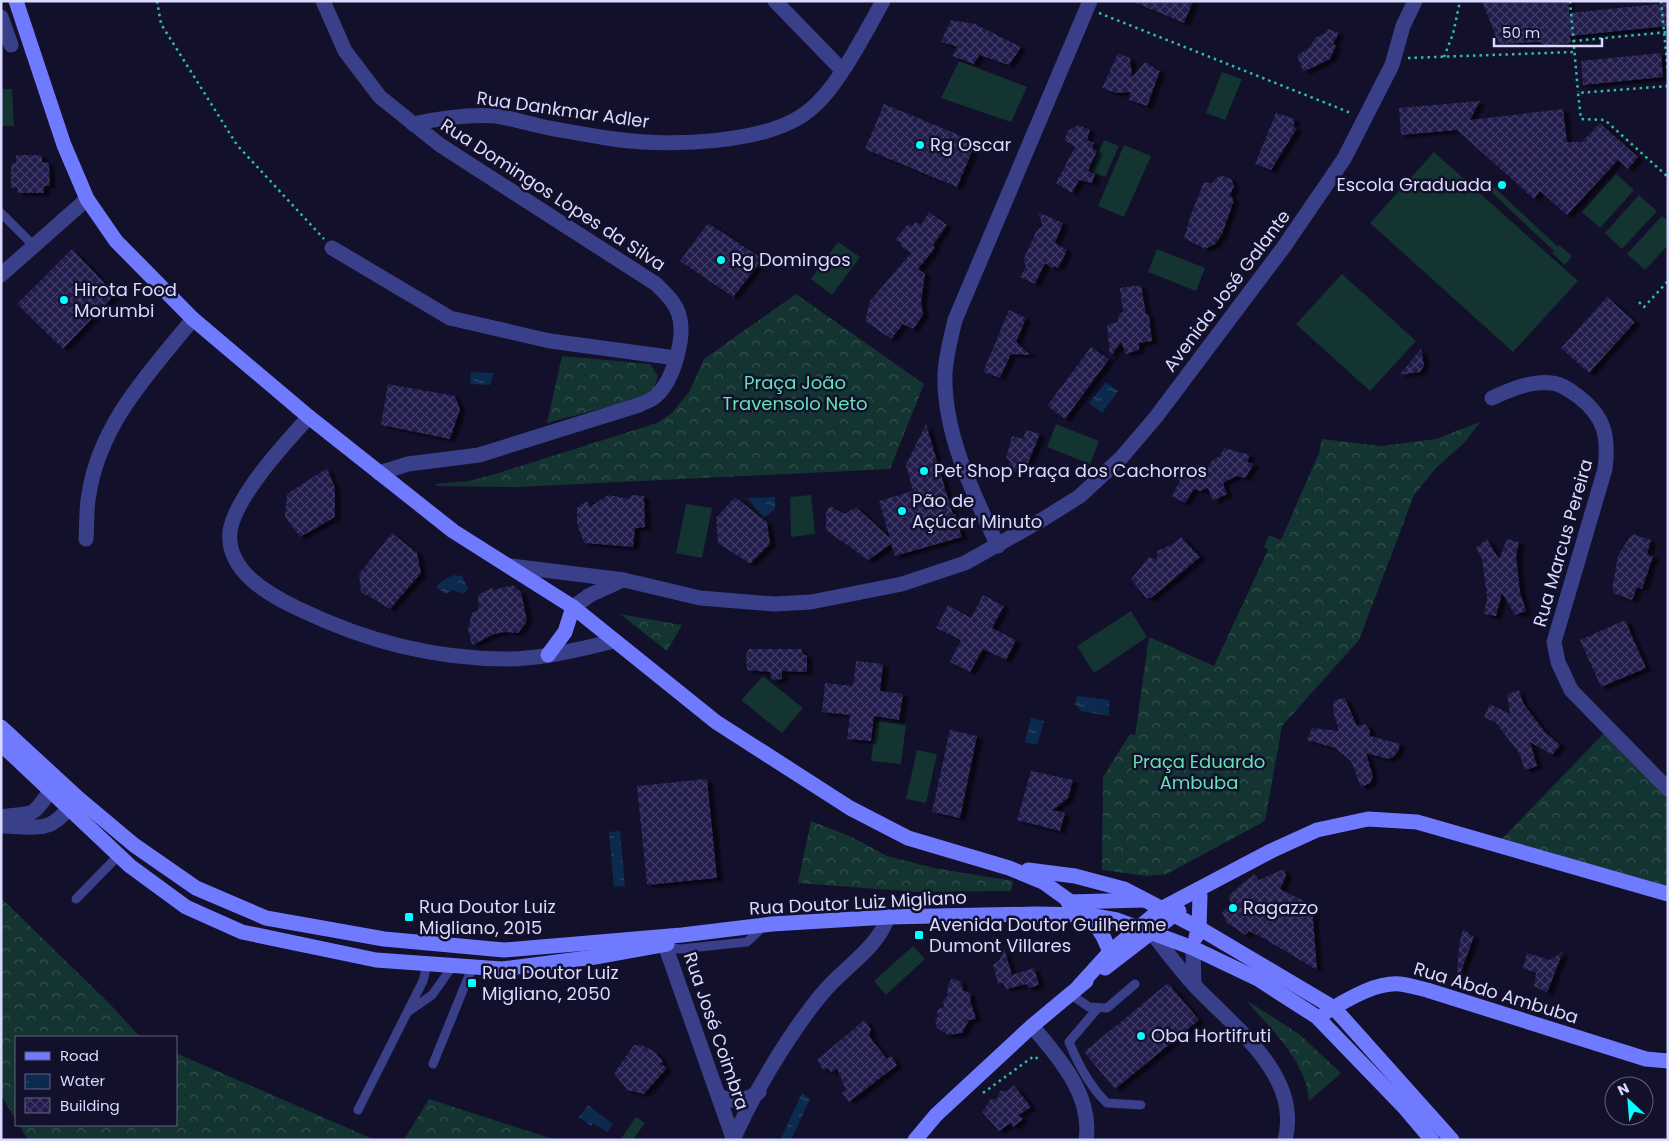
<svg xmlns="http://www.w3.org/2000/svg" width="1669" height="1141" font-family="Poppins,sans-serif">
	<defs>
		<pattern id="forest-crowns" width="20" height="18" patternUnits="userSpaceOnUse" patternTransform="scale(1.25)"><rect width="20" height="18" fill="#133430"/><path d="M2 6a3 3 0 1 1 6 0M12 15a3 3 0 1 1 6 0" fill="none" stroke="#35514f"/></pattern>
		<pattern id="water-ripples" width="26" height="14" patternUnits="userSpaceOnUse" patternTransform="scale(1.25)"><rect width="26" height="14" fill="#0c2a4e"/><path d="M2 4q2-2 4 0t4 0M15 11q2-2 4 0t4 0" fill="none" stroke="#2f4869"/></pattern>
		<pattern id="building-cross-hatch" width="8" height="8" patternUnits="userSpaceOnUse" patternTransform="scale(1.25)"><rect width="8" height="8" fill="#211c4c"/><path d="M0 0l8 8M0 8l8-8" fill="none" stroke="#413c67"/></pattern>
		<filter id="shadow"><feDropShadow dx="5.5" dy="3" stdDeviation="1" flood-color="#0009"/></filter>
	</defs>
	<rect width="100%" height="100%" fill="#12102a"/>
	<g fill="url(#forest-crowns)">
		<polygon points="796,294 924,384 890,469 518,487 438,486 435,484 469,481 492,475 657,423 671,414 689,392 704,359"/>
		<polygon points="562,356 650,364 658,376 653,391 630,401 547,423"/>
		<polygon points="1480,422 1465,442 1435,469 1414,495 1359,640 1282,726 1265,821 1167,874 1147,876 1102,870 1103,777 1130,734 1135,735 1149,637 1214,666 1268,550 1264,547 1269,535 1281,540 1319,453 1322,439 1381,446 1436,439"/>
		<polygon points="620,614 676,624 682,625 667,651"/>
		<polygon points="1605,732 1668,794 1668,889 1497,844"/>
		<polygon points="811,821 852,837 887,856 934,868 1013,881 1011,891 917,892 798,883"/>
		<polygon points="1,898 111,1005 140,1037 16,1037 16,1120 1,1095"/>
		<path d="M1246,1000L1299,1034L1341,1073L1309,1101C1307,1061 1270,1029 1246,1000Z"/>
		<polygon points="176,1053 375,1140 28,1140 19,1125 176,1125"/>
		<polygon points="429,1099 556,1140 404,1140"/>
	</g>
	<g fill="#133430">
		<polygon points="959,61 1027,87 1011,122 941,98"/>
		<polygon points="1222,72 1242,79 1225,120 1206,113"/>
		<polygon points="1,89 12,89 14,126 1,126"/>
		<polygon points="1104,140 1119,146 1105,177 1091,171"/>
		<polygon points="1124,145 1151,156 1124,217 1098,206"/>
		<polygon points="1434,152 1578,281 1513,352 1370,223"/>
		<polygon points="1616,174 1634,190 1600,228 1582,212"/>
		<polygon points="1494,187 1558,247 1559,245 1572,256 1565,265 1552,253 1554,251 1490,191"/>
		<polygon points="1639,195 1657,211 1622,249 1605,233"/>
		<polygon points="1662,216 1668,221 1668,245 1645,270 1627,254"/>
		<polygon points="838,242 860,257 832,295 811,279"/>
		<polygon points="1157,249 1205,268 1196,291 1148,272"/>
		<polygon points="1342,274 1416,341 1370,391 1296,324"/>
		<polygon points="1056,424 1099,441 1090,464 1047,447"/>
		<polygon points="811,495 815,534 791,537 790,497"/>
		<polygon points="686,504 712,508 702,558 676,553"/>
		<polygon points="1131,611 1147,637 1094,673 1077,646"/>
		<polygon points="763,676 803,708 782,733 741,700"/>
		<polygon points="876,721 906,725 901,764 871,761"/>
		<polygon points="917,750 937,754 926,803 906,799"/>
		<polygon points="913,946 925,959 886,995 874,981"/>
		<polygon points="636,1117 645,1123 633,1140 620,1140"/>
	</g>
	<g fill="url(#water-ripples)">
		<polygon points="471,372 494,373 490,385 470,384"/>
		<polygon points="1106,382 1118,391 1102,413 1089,403"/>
		<polygon points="775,497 775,509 764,518 747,498"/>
		<polygon points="454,575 462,576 468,589 464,594 452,590 446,594 436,587 442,581"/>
		<polygon points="1077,696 1109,700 1109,716 1081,711 1075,704"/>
		<polygon points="1031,718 1044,721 1037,745 1025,742"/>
		<polygon points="620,831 625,886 614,887 609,832"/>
		<polygon points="802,1093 810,1099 791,1140 780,1140"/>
		<polygon points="588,1105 613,1124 607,1132 593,1123 591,1126 579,1117"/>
	</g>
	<g fill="url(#building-cross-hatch)" filter="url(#shadow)">
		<polygon points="1131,1 1193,1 1184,23"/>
		<polygon points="1482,1 1569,1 1569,13 1668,3 1668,26 1570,36 1571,43 1546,45 1539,42 1499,44"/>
		<polygon points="951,20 975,24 1021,47 1009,65 979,55 974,64 952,56 958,47 941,42"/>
		<polygon points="1328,29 1339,33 1333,44 1336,46 1330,59 1303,72 1297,55 1309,48 1316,37 1326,33"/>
		<polygon points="1118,53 1130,58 1132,77 1145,62 1160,71 1147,106 1129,100 1130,92 1116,93 1102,88"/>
		<polygon points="1661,53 1663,77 1583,85 1581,61"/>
		<polygon points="1480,101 1470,120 1563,109 1567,142 1582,142 1600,123 1638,157 1628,169 1618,160 1567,215 1540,191 1534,199 1457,130 1401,135 1399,108"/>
		<polygon points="884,104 976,142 957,187 865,149"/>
		<polygon points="1276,113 1295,119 1293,127 1297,128 1271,170 1255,164"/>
		<polygon points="1079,125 1090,130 1087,140 1094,143 1092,148 1097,151 1088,171 1095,174 1092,183 1079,180 1072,193 1056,183 1075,147 1064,140 1069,130"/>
		<polygon points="16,155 42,155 42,162 49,163 50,186 44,186 44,193 18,193 17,187 11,188 11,164 16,163"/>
		<polygon points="1220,175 1231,179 1234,186 1230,195 1234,200 1222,234 1215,244 1205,249 1184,238 1191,214 1204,182 1212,183"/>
		<polygon points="929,212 947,225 933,245 935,248 918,269 925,274 921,302 923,315 913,329 903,324 891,339 865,321 870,301 911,253 902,247 900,242 895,240 907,225 913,226 915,222 921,225"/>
		<polygon points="1038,212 1063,223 1055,243 1067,250 1058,268 1055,266 1052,268 1045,263 1035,284 1020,277 1026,266 1023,260 1037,230 1043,226"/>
		<polygon points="708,223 763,259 733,297 680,261"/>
		<polygon points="72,249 115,294 63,349 17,304"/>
		<polygon points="1141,285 1146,314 1149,315 1152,341 1139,343 1139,350 1126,354 1121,342 1110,357 1107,325 1118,322 1119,314 1123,312 1120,288"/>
		<polygon points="1607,297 1635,322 1589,373 1561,348"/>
		<polygon points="1009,310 1026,318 1016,342 1031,355 1011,354 1000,378 983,372"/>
		<polygon points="1091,347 1109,359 1065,419 1047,406"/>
		<polygon points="1421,349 1424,365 1420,372 1399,375"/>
		<polygon points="388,384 455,396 460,409 450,439 381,425"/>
		<polygon points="926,424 953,515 955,514 962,537 895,556 891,544 868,560 826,530 826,512 830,506 845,514 856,507 890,538 879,501 913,491 906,465"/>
		<polygon points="1026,430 1040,434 1025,470 1020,468 1019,473 1007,471 1010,461 1006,458 1012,436 1023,439"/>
		<polygon points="1224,448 1250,455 1247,462 1254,464 1245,478 1236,476 1223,483 1227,494 1213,501 1208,488 1200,491 1194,489 1185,503 1172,496 1180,480 1174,478 1185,464 1191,468 1200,464 1208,468 1212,460 1220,456"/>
		<polygon points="327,468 335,488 335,517 300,537 285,517 287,494"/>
		<polygon points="608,495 629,499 632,495 644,496 645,527 635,528 633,547 584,543 577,523 577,508 587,501 590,507"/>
		<polygon points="735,497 767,522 770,544 750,564 718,543 716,518"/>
		<polygon points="392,533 417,553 421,573 390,609 361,592 359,574"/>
		<polygon points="1632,534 1651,540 1647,554 1653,556 1642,589 1637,587 1632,600 1613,593 1613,584 1618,555"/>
		<polygon points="1181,537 1200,557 1151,598 1146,598 1131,579 1149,557 1157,560 1157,551 1173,544"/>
		<polygon points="1487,539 1499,559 1507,539 1519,542 1516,555 1520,592 1526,611 1515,615 1502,593 1496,616 1484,614 1487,597 1482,559 1476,548"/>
		<polygon points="513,585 521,592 527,621 518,633 505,632 494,634 472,645 468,629 472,613 479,609 478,595 492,588 494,590"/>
		<polygon points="983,595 1004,606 992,628 1016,640 1006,660 983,649 970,672 950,662 961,640 936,628 948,605 971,618"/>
		<polygon points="1625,620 1646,668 1601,687 1580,640"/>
		<polygon points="749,649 801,649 803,654 807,656 807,672 782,671 782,679 772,680 770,672 747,670 746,655"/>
		<polygon points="856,661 883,664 880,691 903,694 899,720 874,716 871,741 847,739 850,715 822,712 825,683 853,686"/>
		<polygon points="1519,690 1523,703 1545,732 1560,745 1552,755 1530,742 1537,766 1525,770 1519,753 1496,723 1484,717 1490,704 1510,714 1507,694"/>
		<polygon points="1345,698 1357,726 1365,724 1370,731 1370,736 1400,744 1398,751 1393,757 1388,759 1366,753 1373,776 1370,783 1361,787 1351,761 1335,748 1307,740 1312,728 1339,731 1333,711 1334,700"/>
		<polygon points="950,730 977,736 960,818 932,812"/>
		<polygon points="1031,771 1073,780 1068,798 1053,810 1065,813 1060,831 1017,820"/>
		<polygon points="707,779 717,878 647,885 637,786"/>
		<polygon points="1284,869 1286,877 1280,889 1312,905 1317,970 1263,938 1249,931 1245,935 1226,922 1222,912 1232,904 1228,896 1254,874 1259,880"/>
		<polygon points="1463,929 1474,937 1459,976 1457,976 1459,945"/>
		<polygon points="1004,948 1012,975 1034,968 1039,985 1029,988 1026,984 1006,989 1003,983 998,984 993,965 999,961"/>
		<polygon points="1563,951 1547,993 1534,986 1536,973 1523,968 1527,953 1550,960"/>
		<polygon points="952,978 961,982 963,990 971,994 970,1000 976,1019 969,1020 962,1033 948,1035 937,1028 935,1018 938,1017 937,1010 944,1007 943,999 947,997 948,985"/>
		<polygon points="1168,983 1199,1020 1115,1089 1084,1052"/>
		<polygon points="864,1020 871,1029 869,1035 872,1040 887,1059 891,1055 897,1065 849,1102 842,1093 846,1090 837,1069 831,1072 828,1068 823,1070 817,1060"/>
		<polygon points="634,1045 641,1045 654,1051 663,1061 661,1064 667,1068 644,1094 627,1090 614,1073"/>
		<polygon points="1014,1085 1031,1107 1019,1115 1023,1119 1013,1127 1011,1123 999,1131 982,1112 991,1099 997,1099 1000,1091 1007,1091"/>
	</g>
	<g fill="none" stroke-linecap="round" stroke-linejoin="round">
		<g stroke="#2dbfa8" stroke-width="2.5" stroke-dasharray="2.5 4" stroke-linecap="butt">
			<polyline points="157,1 161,24 237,145 324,239"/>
			<polyline points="1570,1 1578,92"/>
			<polyline points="1661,1 1668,72"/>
			<polyline points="1099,13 1351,113"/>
			<polyline points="1573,41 1668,32"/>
			<polyline points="1444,57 1453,34 1460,1"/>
			<polyline points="1408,58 1574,52"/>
			<polyline points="1668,86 1578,93 1581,119 1605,120 1668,177"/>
			<polyline points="1639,302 1644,307 1668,281"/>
			<polyline points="983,1093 1034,1056 1041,1061"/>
		</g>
		<g stroke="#3a3f8a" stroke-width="9">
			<polyline points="1,213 34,246"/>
			<polyline points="76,899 118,856"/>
			<polyline points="664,942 672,948 680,949 747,942 764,926"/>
			<polyline points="1070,994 1089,1007 1107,1008 1135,984"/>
			<path d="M1097,1009L1069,1042C1078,1064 1090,1087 1107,1103L1141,1105"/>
			<polyline points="409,1011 432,995 452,967"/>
			<polyline points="433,1064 472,968"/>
			<polyline points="358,1110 423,981 427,965"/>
		</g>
		<g stroke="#3a3f8a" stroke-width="15">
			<path d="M323,1L345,51L380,97L440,145L656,284C666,294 675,302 679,315C686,337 673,381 656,396C652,400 645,402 639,405L479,455L408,464L379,473"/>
			<polyline points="775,1 842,70"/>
			<polyline points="1,17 11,45"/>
			<path d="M413,124C441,118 467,114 496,116C510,118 526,123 540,126C562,131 585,134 607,138C661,147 770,146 812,108C839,85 865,33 883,1"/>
			<polyline points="332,248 450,318 550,341 676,358"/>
			<polyline points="1,275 87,199"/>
			<path d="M1492,398C1509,390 1532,380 1552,383C1562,384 1571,391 1579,397C1605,417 1609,437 1605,469L1554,642L1558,662L1571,690L1668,789"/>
			<path d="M309,417C286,442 234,498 230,532C226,571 269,595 299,609C363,640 434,659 507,659C543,659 579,649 615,641"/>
			<path d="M86,539C87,524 86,508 89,494C100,423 150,372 193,319"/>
			<path d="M998,546C973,493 943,433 945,373C946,355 951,337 955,320L1090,1"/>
			<polyline points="511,566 624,580 700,598 774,604 811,602 902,584 965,563 1045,518 1080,496 1121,458 1156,417 1283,248 1344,159 1392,65 1403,26 1415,1"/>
			<polyline points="573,607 590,595 623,580"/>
			<path d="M1,817C33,811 29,822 50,791"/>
			<path d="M1,826C45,827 49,834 78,798"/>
			<path d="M1152,933C1166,951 1180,970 1195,986C1234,1027 1302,1076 1285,1140"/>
			<polyline points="670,936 665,945 733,1138"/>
			<polyline points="1193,948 1194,984"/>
			<path d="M1032,1026C1058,1057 1093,1095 1086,1140"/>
			<path d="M719,1096C733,1103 746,1101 759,1092"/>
			<path d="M733,1140C753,1094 789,1034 821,995C842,968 876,951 888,917"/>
		</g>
		<g stroke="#707aff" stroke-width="15">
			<polyline points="16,1 64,145 87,199 116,241 193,319 309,417 453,531 573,607 716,722 850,808 908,838 1009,868 1043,882 1089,915 1103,936 1110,952"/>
			<polyline points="548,655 565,632 573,607"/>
			<polyline points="1,727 78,798 134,845 196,888 266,918 384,939 504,950 682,935 772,924 888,917 1036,914 1089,915 1117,920 1193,948 1258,979 1317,1017 1403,1106 1432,1140"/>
			<polyline points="1,744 130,866 186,907 242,932 376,960 502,969 595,957 667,944"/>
			<polyline points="1028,870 1075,876 1124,889 1199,928 1334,1008 1452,1140"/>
			<polyline points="1068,902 1145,900"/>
			<polyline points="1196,937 1199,928 1200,895"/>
			<polyline points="1105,968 1179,911"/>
			<polyline points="1079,986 1110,952 1161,909 1271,851 1317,830 1368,819 1417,822 1668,894"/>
			<path d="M1326,1012C1347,1000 1375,982 1400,984C1409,985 1418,988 1427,990L1646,1059L1668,1061"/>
			<polyline points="915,1140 936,1115 1032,1026 1086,981"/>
		</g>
	</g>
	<g fill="#05feff" stroke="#12102a" stroke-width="2">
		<circle cx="920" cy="145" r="5"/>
		<circle cx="1502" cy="185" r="5"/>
		<circle cx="721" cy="260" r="5"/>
		<circle cx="64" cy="300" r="5"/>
		<circle cx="924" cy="471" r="5"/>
		<circle cx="902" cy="511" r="5"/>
		<circle cx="1233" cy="908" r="5"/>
		<rect x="404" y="912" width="10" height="10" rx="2.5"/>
		<rect x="914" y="930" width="10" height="10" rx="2.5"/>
		<rect x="467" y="978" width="10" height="10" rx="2.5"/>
		<circle cx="1141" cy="1036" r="5"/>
	</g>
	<g text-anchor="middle" stroke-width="5" stroke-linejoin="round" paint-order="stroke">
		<g font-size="18" fill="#dad9ff" stroke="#12102a">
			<text transform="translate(563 110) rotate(8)" y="6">Rua Dankmar Adler</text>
			<text transform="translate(553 195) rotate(33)" y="6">Rua Domingos Lopes da Silva</text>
			<text transform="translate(1227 291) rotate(-53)" y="6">Avenida José Galante</text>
			<text transform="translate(1563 543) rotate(-74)" y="6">Rua Marcus Pereira</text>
			<text transform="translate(858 903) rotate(-3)" y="6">Rua Doutor Luiz Migliano</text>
			<text transform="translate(1496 993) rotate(17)" y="6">Rua Abdo Ambuba</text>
			<text transform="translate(716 1031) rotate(71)" y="6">Rua José Coimbra</text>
		</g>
		<g font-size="18" fill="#dad9ff" stroke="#12102a" text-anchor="start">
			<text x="930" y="151">Rg Oscar</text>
			<text x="1492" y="191" text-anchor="end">Escola Graduada</text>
			<text x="731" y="266">Rg Domingos</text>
			<text x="74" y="296">Hirota Food<tspan x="74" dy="21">Morumbi</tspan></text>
			<text x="934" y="477">Pet Shop Praça dos Cachorros</text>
			<text x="912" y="507">Pão de<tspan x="912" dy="21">Açúcar Minuto</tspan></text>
			<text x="419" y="913">Rua Doutor Luiz<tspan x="419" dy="21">Migliano, 2015</tspan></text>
			<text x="1243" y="914">Ragazzo</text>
			<text x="929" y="931">Avenida Doutor Guilherme<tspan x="929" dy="21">Dumont Villares</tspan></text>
			<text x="482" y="979">Rua Doutor Luiz<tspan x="482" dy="21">Migliano, 2050</tspan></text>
			<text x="1151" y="1042">Oba Hortifruti</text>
		</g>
		<g font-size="18" fill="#61e3b6" stroke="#12102a">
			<text x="795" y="389">Praça João<tspan x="795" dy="21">Travensolo Neto</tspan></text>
			<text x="1199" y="768">Praça Eduardo<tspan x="1199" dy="21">Ambuba</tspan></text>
		</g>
	</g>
	<rect width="1669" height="1141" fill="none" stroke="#dad9ff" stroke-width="5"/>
	<rect x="15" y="1036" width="162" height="90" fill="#12102a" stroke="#62607f"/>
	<rect x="25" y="1052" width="25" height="8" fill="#707aff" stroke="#62607f"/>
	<text x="60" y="1061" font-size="15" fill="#dad9ff">Road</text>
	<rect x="25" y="1074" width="25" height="15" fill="url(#water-ripples)" stroke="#62607f"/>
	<text x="60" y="1086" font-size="15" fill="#dad9ff">Water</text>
	<rect x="25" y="1098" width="25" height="15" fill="url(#building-cross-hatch)" stroke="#62607f"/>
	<text x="60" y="1111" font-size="15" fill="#dad9ff">Building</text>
	<g transform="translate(1629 1101) rotate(334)"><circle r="24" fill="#12102a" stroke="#62607f"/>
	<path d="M0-4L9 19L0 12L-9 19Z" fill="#05feff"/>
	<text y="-8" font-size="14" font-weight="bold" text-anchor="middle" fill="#dad9ff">N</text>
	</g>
	<path d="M1494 38v8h108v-8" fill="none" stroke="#dad9ff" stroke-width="2.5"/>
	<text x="1502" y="38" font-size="15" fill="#dad9ff" stroke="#12102a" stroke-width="4" paint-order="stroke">50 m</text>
</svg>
